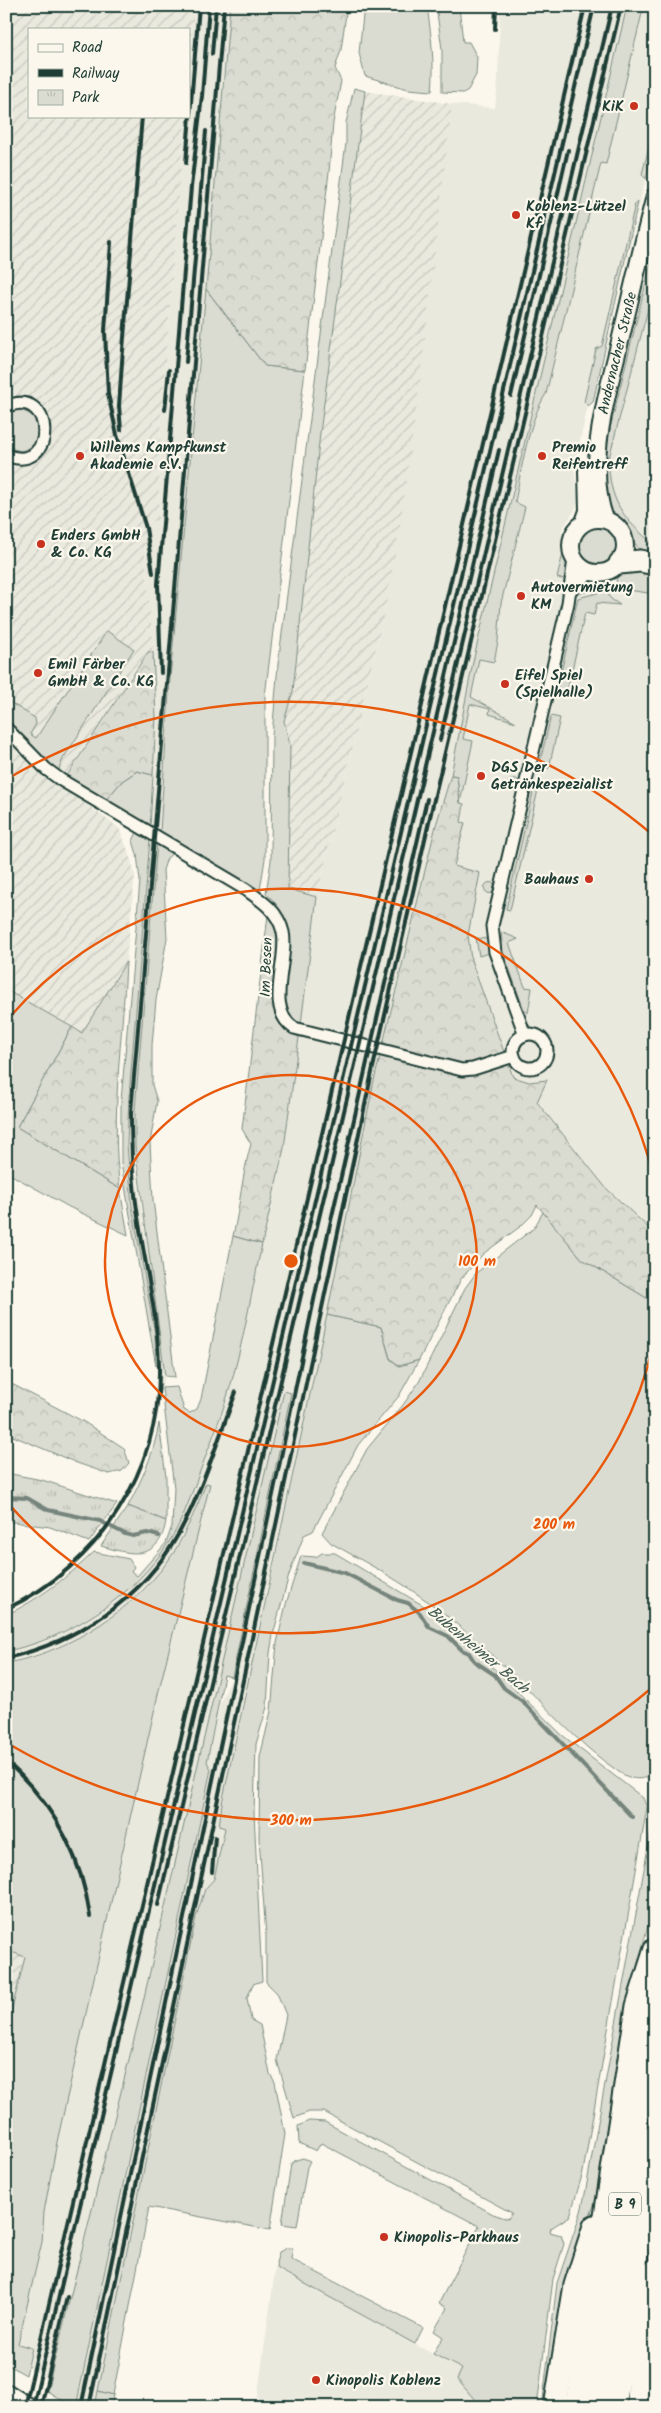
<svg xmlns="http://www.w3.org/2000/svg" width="661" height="2413" font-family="Kalam,sans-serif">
	<defs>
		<pattern id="industrial-furrows" width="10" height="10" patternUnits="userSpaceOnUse" patternTransform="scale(1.25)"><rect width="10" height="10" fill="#eae9de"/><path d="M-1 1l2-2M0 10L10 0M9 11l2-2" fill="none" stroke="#c8c9bf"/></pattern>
		<pattern id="forest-crowns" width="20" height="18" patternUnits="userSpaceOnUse" patternTransform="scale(1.25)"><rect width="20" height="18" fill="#dbdcd1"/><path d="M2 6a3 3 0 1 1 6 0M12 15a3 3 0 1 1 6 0" fill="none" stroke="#bcbeb4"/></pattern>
		<pattern id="park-tufts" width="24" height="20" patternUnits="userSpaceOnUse" patternTransform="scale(1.25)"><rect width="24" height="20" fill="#dbdcd1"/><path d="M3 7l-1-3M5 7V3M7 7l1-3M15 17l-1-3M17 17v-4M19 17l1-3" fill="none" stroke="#bcbeb4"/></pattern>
	</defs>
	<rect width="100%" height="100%" fill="#fbf7ec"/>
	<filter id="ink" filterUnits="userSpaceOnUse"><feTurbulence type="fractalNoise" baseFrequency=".02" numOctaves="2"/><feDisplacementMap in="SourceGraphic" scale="10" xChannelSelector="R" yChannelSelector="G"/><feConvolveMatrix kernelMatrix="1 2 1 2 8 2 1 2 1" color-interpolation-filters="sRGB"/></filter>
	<g filter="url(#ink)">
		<g fill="#eae9de">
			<polygon points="194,6 230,6 196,413 170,678 160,832 150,827 156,717 145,553 148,522 158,519 161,418 185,116 189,116 189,68"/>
			<polygon points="500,6 655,6 655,139 593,402 588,406 574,466 578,501 575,510 561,531 567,537 569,560 577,571 592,579 603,582 607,590 638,579 655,582 655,1234 606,1188 537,1101 529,1082 513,1077 471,960 468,935 480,873 454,866 464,823 461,822 464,804 460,803 451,775 436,825 373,1085 315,1375 280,1527 229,1767 223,1839 214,1879 205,1889 196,1917 95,2407 83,2407 77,2402 211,1769 207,1762 220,1703 232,1677 264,1528 280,1446 284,1392 140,2015 50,2381 28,2367 32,2348 18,2344 42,2242 44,2212 57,2141 158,1694 209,1484 173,1554 157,1575 129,1602 105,1621 76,1639 44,1652 6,1663 6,1651 44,1641 66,1631 105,1608 143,1574 159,1556 177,1528 221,1417 232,1382 284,1148 317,897 385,610 450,112 452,104 495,108 498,81"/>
			<polygon points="655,282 655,545 638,532 617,505 611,489 609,472 609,458"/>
			<polygon points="150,839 157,843 135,1109 135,1146 136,1170 161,1340 165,1376 161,1394 155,1334 132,1206 127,1144 129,1096"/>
			<polygon points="276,2263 278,2269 462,2370 471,2395 481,2407 256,2407"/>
		</g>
		<g fill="url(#industrial-furrows)">
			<polygon points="6,6 194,6 189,68 189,29 29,29 29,116 185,116 161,418 158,520 148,522 145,553 153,652 147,652 60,785 119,828 129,853 135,875 126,962 82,1033 6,990"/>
			<polygon points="365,91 452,104 420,382 400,526 385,610 317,897 288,889 290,745 284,721 293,691 320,433"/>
			<polygon points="6,1950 26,1957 6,2033"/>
		</g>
		<g fill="#dbdcd1" stroke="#7d8c82">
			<path d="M364,6H427C431,35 435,62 432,91L408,89L365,76L359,53Z"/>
			<polygon points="436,6 459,6 463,42 469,42 477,57 476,75 468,90 463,93 442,92 442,49"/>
			<path d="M627,6H639L643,9L606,164L601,163L546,394C529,419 521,471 515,502L525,507L501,603L498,641L494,662L479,659L471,697L516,722L489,714L490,709L470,704L463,739L473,741L460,803L457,776L451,775L473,662Z"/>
			<path d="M354,88L365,91L320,433L293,691L284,721L290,745L288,889L317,897L301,1024C271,1007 294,955 287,925C284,912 275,902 266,893L271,861L272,736L278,664L346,143V123Z"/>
			<polygon points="655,124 655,139 646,179 642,174"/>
			<polygon points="638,202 593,402 588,406 584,402 596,349 602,346 635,204"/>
			<path d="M655,253V282L609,458C608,499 623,520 655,545V555L638,548L624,526L610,514L604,499L603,457L653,254Z"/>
			<polygon points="206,289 265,366 305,370 265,696 265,859 260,890 160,832 170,678"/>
			<path d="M14,410C43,410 49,444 21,451L6,447V414Z"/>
			<circle cx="598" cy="546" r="18"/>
			<polygon points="567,537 568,575 562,579 557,578"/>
			<polygon points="619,571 655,572 655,594 621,589 616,581"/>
			<polygon points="592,579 601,580 605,586 578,594 582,586"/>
			<polygon points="605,591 611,599 620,605 597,603 594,615 585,613 566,696 556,694 578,598"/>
			<polygon points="107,631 134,649 63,759 58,772 6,723 6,700 35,718 36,724 30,734 36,738"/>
			<polygon points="551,716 560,718 549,768 544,770 539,766"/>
			<polygon points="137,771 153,775 150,827 105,801 122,781"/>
			<circle cx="514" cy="784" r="5.5"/>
			<polygon points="534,788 538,790 510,910 506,909"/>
			<polygon points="137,832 150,839 129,1096 127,1144 132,1206 155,1334 156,1366 121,1163 121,1101 140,881 137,854 133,841"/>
			<polygon points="157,843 173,853 167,858 163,870 167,938 156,1000 152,1045 152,1085 157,1101 150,1143 153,1200 175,1377 165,1376 135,1146 135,1109"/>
			<circle cx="490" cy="888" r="5.5"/>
			<polygon points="501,932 518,939 509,943 525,987 532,988 528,1013 524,1010 503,951"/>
			<polygon points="476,938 487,939 489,953 479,956"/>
			<polygon points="6,990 72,1027 17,1127 120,1189 128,1235 69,1207 6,1172"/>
			<path d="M543,1212L582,1259L655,1303V1766L650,1776C639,1781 630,1779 619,1772C577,1744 544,1703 507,1669C479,1644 451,1617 420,1596C392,1576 361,1560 331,1543L322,1533L367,1449L403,1405L419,1382L465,1288L476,1273L534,1228Z"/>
			<path d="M233,1236L262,1244C252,1290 244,1338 231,1384C223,1412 212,1439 202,1466C192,1492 184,1519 169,1542C136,1595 67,1640 6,1651V1615C39,1599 68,1577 94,1552L129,1559L134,1567L131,1571L137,1576L166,1543L172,1526L174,1488L162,1388L177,1387L184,1410L190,1413L197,1409L201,1399Z"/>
			<polygon points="327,1315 381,1327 390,1359 399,1366 419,1360 399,1396 358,1445 313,1531 304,1535 289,1575 273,1635 270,1653 267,1707 256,1744 254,1812 262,1981 253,1984 247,1998 251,2020 260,2025 270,2074 275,2082 285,2134 270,2230 149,2207 113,2395 98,2391 196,1917 205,1889 214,1879 225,1828 219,1826 222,1803"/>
			<polygon points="284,1391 291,1393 232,1677 224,1675 207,1762 211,1769 76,2407 73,2407 47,2391 140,2015"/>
			<path d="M159,1423L166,1477V1521L128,1506C142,1479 154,1454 159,1423Z"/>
			<path d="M206,1483L210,1484L158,1694L57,2142L44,2212L42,2242L18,2344L32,2348L26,2375L6,2364V2033L25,1957L6,1950V1663C69,1653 140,1606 174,1552C187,1530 197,1507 206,1483Z"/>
			<polygon points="322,1553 335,1553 424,1606 477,1652 562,1735 643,1798 647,1808 583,2172 570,2216 551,2228 550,2232 561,2235 564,2244 553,2279 537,2407 481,2407 457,2379 462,2369 433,2354 443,2337 434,2331 447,2308 439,2303 479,2226 321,2143 316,2151 299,2143 298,2126 309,2121 325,2122 493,2214 508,2219 512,2213 324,2112 309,2112 294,2118 277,2060 286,2015 277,1993 266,1982 266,1936 259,1838 260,1757 271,1711 277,1643 286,1604 301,1556 316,1557"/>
			<polygon points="655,1809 655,1888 648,1926 625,2011 595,2202 581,2243 549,2407 542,2407 557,2283 581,2212 585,2194"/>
			<polygon points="303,2158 310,2161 307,2167 297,2226 282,2224 291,2164 296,2160"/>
			<polygon points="287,2248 293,2248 291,2259 423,2328 415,2344 278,2269 276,2263 279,2252"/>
			<polygon points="655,2339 655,2407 647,2407"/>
		</g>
		<g fill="url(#forest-crowns)" stroke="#7d8c82">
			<polygon points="230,6 347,6 341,50 335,68 341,81 333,123 329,172 305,370 265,366 206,289"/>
			<polygon points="148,652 153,652 156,717 153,775 137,771 122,781 105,801 66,777"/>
			<polygon points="451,775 457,776 460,803 464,804 461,822 465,823 454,866 480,873 468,935 471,960 513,1077 529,1082 547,1080 537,1102 606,1188 655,1234 655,1303 582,1259 537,1205 532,1215 521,1226 483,1254 461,1279 419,1360 399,1366 390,1358 381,1327 327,1315 373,1085 436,825"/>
			<path d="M268,915C273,923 278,931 279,940C281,977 255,1017 299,1037L284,1148L262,1244L233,1236C240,1206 242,1175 251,1144L242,1129Z"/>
			<path d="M126,962C123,1038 110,1114 120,1189L17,1127L72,1027L82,1033Z"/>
			<polygon points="6,1381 84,1422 124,1448 129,1463 122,1471 109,1474 77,1463 6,1433"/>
			<polygon points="98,2391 113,2395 111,2407 95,2407"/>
		</g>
		<g fill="url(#park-tufts)" stroke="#7d8c82">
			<polygon points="6,1473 42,1480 117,1504 89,1542 50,1527 6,1521"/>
			<path d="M128,1506L166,1521C159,1562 132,1555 101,1546Z"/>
		</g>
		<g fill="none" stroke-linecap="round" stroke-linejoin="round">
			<g stroke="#74847b" stroke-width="4">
				<polyline points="6,1497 27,1498 48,1510 100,1521 125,1534 133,1536 147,1533 159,1536"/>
				<polyline points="304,1563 345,1573 397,1600 408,1603 420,1613 429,1627 448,1636 462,1650 469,1653 474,1661 495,1675 504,1688 522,1701 632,1817"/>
			</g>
			<g stroke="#1f3d34" stroke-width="15">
				<g id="street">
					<path d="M6,407C55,384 58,476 6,455"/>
					<polyline points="571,590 579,580 592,573"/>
					<path d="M6,728L46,769L61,780L245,889C261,900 278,911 283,932C289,960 264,1009 294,1028L462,1070L473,1069L514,1056"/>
					<circle cx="530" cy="1051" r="17"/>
					<polyline points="525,1035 495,952 492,926 568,603 574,559"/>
				</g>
			</g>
			<g stroke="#1f3d34" stroke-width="20">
				<g id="secondary">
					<circle cx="598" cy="546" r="27"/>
					<path id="s1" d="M605,519C584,463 609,389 622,333C633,287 643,242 655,196"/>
					<polyline points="584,522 588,511 587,471"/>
					<polyline points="6,2392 30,2407"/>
				</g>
			</g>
			<g stroke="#1f3d34" stroke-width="25">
				<g id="highway">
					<polyline points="620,563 640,561 655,564"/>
					<polyline points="555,2407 575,2285 594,2226"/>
					<polyline points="576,2407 637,2006 655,1949"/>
					<polyline points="595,2407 655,2000"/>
					<polyline points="615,2407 655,2134"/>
					<polyline points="638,2407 639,2379 655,2270"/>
				</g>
			</g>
			<use href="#street" stroke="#fbf7ec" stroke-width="11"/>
			<use href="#secondary" stroke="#fbf7ec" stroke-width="16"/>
			<use href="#highway" stroke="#fbf7ec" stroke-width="21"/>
			<g stroke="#1f3d34" stroke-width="4">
				<polyline points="495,29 496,6"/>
				<polyline points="212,54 216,6"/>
				<polyline points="186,163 199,6"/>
				<polyline points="111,242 105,331 108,394 117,435 146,528 153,573"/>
				<polyline points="186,362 206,131"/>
				<polyline points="511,396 568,150"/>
				<polyline points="165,410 169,370"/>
				<polyline points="121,430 119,406 122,362 142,116"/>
				<polyline points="161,673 158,584 191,187 202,96 209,6"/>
				<polyline points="440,740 612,6"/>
				<path d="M6,1609C99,1566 161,1470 159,1367C158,1314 144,1262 137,1210C132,1177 131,1145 131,1112L224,6"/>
				<path d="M6,1658C78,1642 143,1598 179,1533C203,1489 218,1439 236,1392"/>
				<path d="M6,1761C53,1803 81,1854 90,1916"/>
				<polyline points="212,1872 215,1837"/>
				<polyline points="158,1905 499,450"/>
				<polyline points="25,2407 585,6"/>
				<polyline points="33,2407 594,6"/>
				<polyline points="41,2407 67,2297"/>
				<polyline points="81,2407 327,1238 427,799"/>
				<polyline points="89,2407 372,1072 438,782 621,6"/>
			</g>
		</g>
	</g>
	<g fill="none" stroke="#e8590c" stroke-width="2.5">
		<circle cx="291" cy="1261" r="186"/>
		<path d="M654 1342A372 372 0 0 1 8 1503M8 1019A372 372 0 0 1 654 1180"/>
		<path d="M654 1686A559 559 0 0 1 7 1743M7 779A559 559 0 0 1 654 836"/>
	</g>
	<g fill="#c8321e" stroke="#fbf7ec" stroke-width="2">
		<circle cx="634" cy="106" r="5"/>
		<circle cx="516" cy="215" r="5"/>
		<circle cx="80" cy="456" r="5"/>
		<circle cx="542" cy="456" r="5"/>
		<circle cx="41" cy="544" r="5"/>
		<circle cx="521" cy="596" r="5"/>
		<circle cx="38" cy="673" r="5"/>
		<circle cx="505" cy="684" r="5"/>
		<circle cx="481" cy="776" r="5"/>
		<circle cx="589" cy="879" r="5"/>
		<circle cx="384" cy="2237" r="5"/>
		<circle cx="316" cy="2380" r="5"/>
	</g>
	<g text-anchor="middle" stroke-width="4.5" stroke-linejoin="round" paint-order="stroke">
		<rect fill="#fbf7ec" stroke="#61756b" stroke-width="1" x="609" y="2192.5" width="32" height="23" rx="4"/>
		<g font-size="14" font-weight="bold" fill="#1f3d34">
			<text x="625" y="2209">B 9</text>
		</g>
		<g font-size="15" font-weight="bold" fill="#1f3d34" stroke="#fbf7ec" text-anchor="start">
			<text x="624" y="111" text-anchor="end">KiK</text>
			<text x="526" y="211">Koblenz-Lützel<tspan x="526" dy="17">Kf</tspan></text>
			<text x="90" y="452">Willems Kampfkunst<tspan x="90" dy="17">Akademie e.V.</tspan></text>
			<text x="552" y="452">Premio<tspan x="552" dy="17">Reifentreff</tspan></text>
			<text x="51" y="540">Enders GmbH<tspan x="51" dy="17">&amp; Co. KG</tspan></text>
			<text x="531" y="592">Autovermietung<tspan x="531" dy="17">KM</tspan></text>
			<text x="48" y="669">Emil Färber<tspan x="48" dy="17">GmbH &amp; Co. KG</tspan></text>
			<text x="515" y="680">Eifel Spiel<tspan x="515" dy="17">(Spielhalle)</tspan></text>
			<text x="491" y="772">DGS Der<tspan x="491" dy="17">Getränkespezialist</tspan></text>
			<text x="579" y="884" text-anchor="end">Bauhaus</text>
			<text x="394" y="2242">Kinopolis-Parkhaus</text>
			<text x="326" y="2385">Kinopolis Koblenz</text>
		</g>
		<g font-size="15" fill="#1f3d34" stroke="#fbf7ec">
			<text dy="5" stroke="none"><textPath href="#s1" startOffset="169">Andernacher Straße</textPath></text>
			<text transform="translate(266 967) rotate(-88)" y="5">Im Besen</text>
		</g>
		<g font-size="16" font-style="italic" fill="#425b52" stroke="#fbf7ec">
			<text transform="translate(479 1649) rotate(40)" y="6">Bubenheimer Bach</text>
		</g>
	</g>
	<circle cx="291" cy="1261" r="8" fill="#e8590c" stroke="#fbf7ec" stroke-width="2.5"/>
	<g font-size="15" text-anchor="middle" font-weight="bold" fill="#e8590c" stroke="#fbf7ec" stroke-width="4.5" stroke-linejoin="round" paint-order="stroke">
		<text x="477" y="1266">100 m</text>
		<text x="554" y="1529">200 m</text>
		<text x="291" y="1825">300 m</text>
	</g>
	<rect width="661" height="2413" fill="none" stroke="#fbf7ec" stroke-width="25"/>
	<rect x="12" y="12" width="636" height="2388" fill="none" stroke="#1f3d34" stroke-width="2" filter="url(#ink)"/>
	<rect x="28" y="28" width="162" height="90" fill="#fbf7ec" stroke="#a3ada2"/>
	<rect x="38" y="44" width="25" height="8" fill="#fbf7ec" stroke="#a3ada2"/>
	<text x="72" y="52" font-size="15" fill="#1f3d34">Road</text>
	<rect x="38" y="69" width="25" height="8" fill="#1f3d34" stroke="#a3ada2"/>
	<text x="72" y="78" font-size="15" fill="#1f3d34">Railway</text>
	<rect x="38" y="90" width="25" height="15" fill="url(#park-tufts)" stroke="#a3ada2"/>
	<text x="72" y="102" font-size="15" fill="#1f3d34">Park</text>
</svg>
